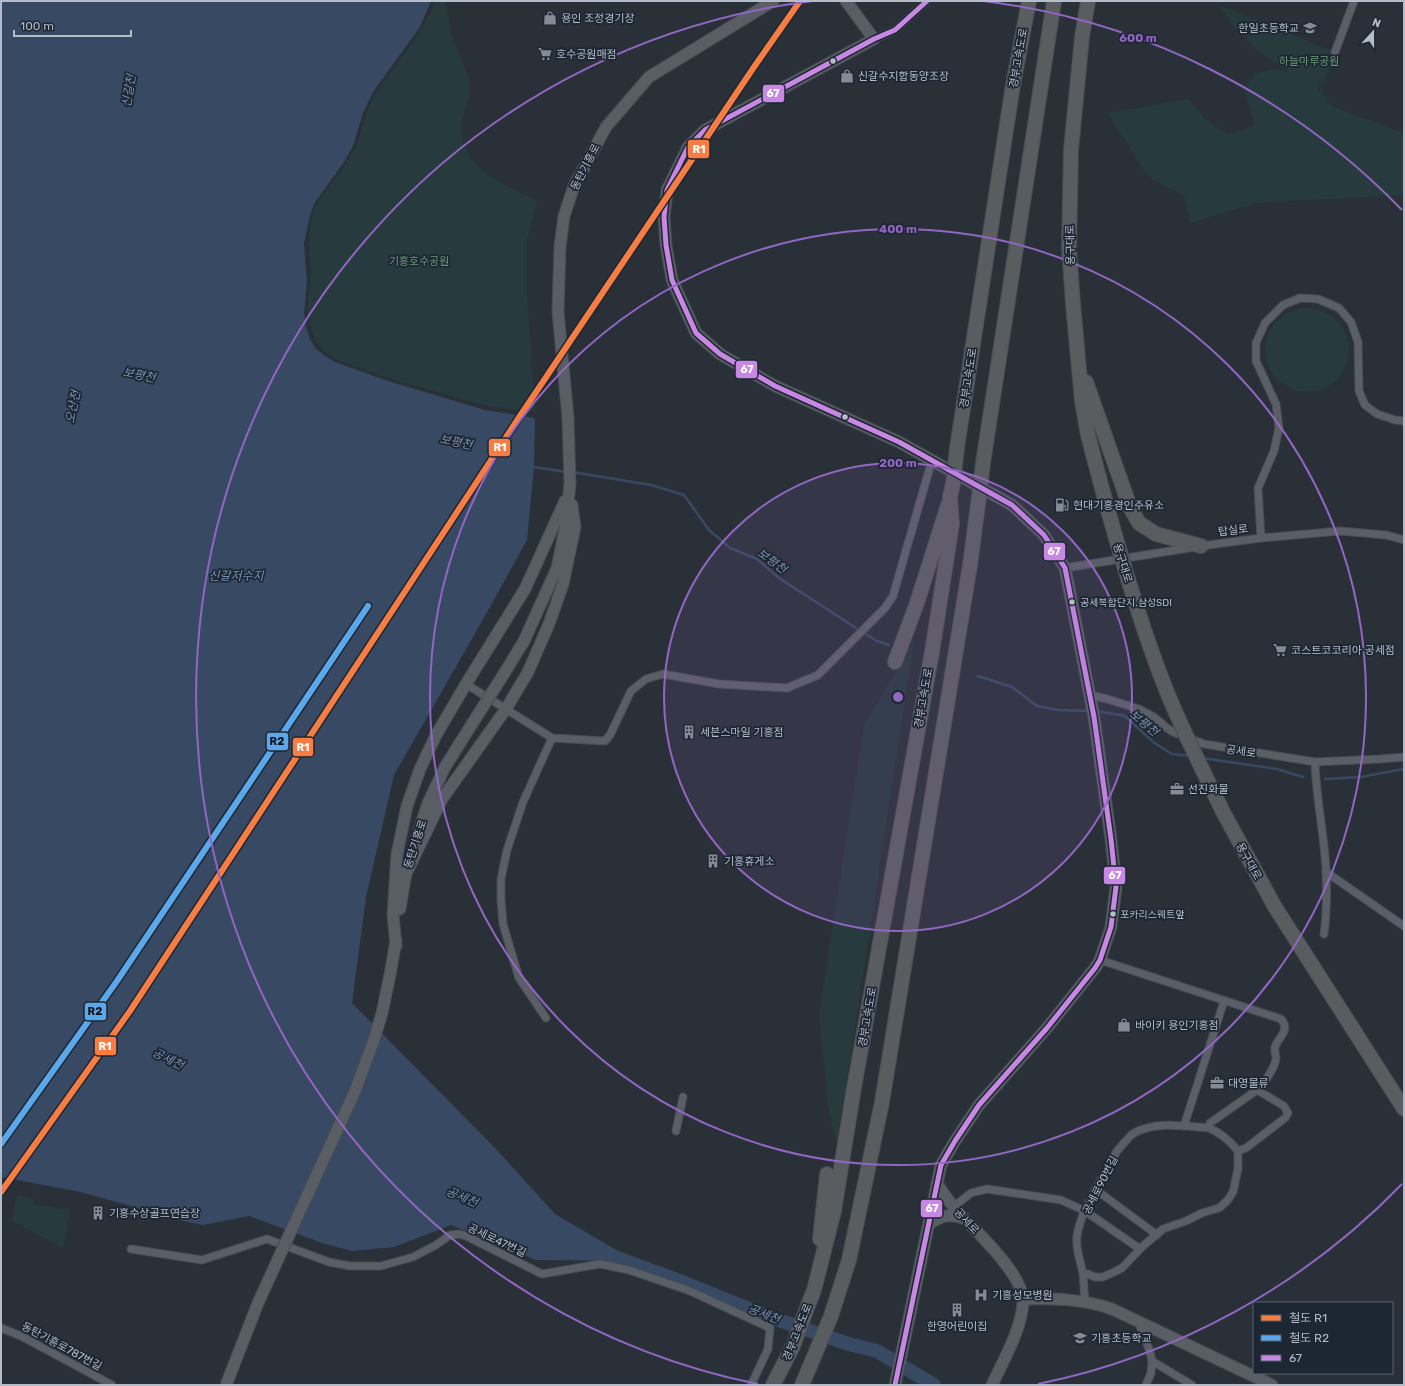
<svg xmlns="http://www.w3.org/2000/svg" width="1405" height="1386" font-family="Rubik,'Noto Sans KR',sans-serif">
	<rect width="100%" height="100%" fill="#2a3038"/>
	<g fill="#273a3e">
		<polygon points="435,1 446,1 451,34 470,80 470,93 461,124 463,142 470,159 484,173 498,181 537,201 527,239 527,296 535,412 488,406 388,378 338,360 324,351 315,340 307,315 311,275 309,239 312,216 316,205 342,169 355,148 370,104 376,93 413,42 431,12"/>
		<polygon points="1219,5 1335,52 1325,82 1316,86 1323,94 1331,106 1404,133 1404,195 1257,203 1190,223 1184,196 1148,177 1108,113 1189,99 1205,119 1227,134 1247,129 1254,124 1244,89 1255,74 1273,69 1290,71 1256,50 1233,25"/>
		<circle cx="1307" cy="350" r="42"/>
		<polygon points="914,641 837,1145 828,1105 819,1015 864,725"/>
		<polygon points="17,1195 34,1199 33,1204 70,1210 63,1248 12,1221"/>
	</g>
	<polygon fill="#384963" points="1,1 431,1 420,27 373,92 363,113 353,146 344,162 314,204 309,219 304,243 307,282 304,313 306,327 310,339 316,349 325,356 335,362 388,381 485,410 535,418 534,467 527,540 481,623 394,775 366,897 352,1003 497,1150 555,1214 635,1261 536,1260 451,1225 394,1247 352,1251 322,1243 249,1216 203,1225 183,1221 81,1192 1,1177"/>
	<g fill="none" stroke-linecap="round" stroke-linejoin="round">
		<g stroke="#384963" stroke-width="2.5">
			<polyline points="533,467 567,472"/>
			<polyline points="572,472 651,485 684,495 709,530 730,548 757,559 779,578 856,628"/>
			<polyline points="867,635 877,641 889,645"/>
			<polyline points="978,676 1012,687 1037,706 1058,710 1089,711"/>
			<polyline points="1096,711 1125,716 1153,742 1172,754 1191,756"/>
			<polyline points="1202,758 1277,769 1303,777"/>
			<polyline points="1325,779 1361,777 1404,769"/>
		</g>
		<polyline stroke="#384963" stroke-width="14" points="607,1254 677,1280 764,1315 849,1344 877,1351 934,1385"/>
		<g stroke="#484c53" stroke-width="9">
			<g id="street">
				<polyline points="874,39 895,30 927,1"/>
				<polyline points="1335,52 1354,1"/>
				<polyline points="1261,538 1258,488 1274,451 1279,428 1276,404 1256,361 1256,343 1265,323 1283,305 1300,298 1318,299 1339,308 1351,322 1358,342 1359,391 1365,405 1377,414 1395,420 1404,421"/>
				<polyline points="1065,568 1201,546 1261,538 1340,531 1386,535 1404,540"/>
				<polyline points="466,684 552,738"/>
				<polyline points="1090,695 1107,699 1139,709 1154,717 1167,728 1173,732 1204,744 1315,762 1380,759 1404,757"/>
				<path d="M1315,762C1316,798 1324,833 1326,869C1327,891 1327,912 1324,934"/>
				<polyline points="1326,872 1404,926"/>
				<path d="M1100,960L1281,1019C1291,1031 1278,1037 1275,1047C1274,1050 1276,1055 1276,1059C1275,1067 1263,1086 1257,1090"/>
				<polyline points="546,1018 519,978 503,924 501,900 501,879 507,850 523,802 552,738 605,741 610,735 631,691 646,679 663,674 719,684 787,688 818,675 885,608 893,596 932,460"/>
				<polyline points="1184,1126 1224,1001"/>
				<path d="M1209,1128C1221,1133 1230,1141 1238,1151"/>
				<polyline points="676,1131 683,1097"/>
				<polyline points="1095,1189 1157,1235"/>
				<polyline points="953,1207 971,1193 987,1189 1061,1200 1085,1211 1140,1249"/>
				<polyline points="131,1249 202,1260 267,1239 329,1262 350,1266 381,1266 413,1257 436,1245 450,1235 459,1234 466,1236 542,1274 600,1264 629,1270 690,1291 770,1328 768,1349 751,1385"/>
				<path d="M1083,1274H1088L1095,1277H1103L1112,1273L1122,1268L1143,1246L1163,1229L1186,1221L1202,1213L1219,1208L1227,1201L1233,1192L1238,1169V1151L1246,1148L1285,1118L1288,1113L1284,1106L1257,1090L1210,1123L1209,1128C1184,1126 1157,1121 1134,1133C1128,1137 1122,1146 1117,1151C1113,1157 1111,1166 1106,1172C1095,1189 1080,1215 1077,1236C1075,1249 1081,1262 1083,1274C1084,1283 1084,1293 1085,1302"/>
				<path d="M1139,1323C1143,1336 1150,1347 1152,1361"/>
				<polyline points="1,1328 21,1336 112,1385"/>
				<polyline points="1146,1385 1151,1373 1152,1361 1192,1385"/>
			</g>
		</g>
		<g stroke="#484c53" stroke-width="13">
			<g id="secondary">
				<polyline points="846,1 874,39 705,130 688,147 667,190 664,217 666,245 672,280 696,333 720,354 775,386 899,442 1012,505 1044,535 1065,568 1094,717 1111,839 1116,887 1111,927 1100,960 1095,968 1047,1028 979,1105 955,1141 941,1165 895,1385"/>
				<polyline points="505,672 524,641 557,568 566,524 570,483 568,418 558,312 560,247 564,216 574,186 606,127 649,77 773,1"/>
				<polyline points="417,837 428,803 445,767 472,724"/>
				<polyline points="404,878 442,799 506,709 528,672 549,624 563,584 575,527 572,505"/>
				<polyline points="400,909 406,873"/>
				<polyline points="396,946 393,915 397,854 407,806 420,769 436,735 466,684 525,589 565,501"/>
				<polyline points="390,975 396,940"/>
				<path d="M937,1184C943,1192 948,1201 955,1208C973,1229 1022,1272 1023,1300C1023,1327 1003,1361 992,1385"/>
				<path d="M929,1224C943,1215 947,1214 964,1218"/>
				<path d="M1023,1299C1054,1298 1083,1299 1112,1309L1272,1385"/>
			</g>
		</g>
		<g stroke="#474c53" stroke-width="16">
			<g id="highway">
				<polyline points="1086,382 1130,507 1139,523 1156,534 1201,546"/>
				<polyline points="1088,435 1082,401 1073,304 1069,248 1071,150 1082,37 1088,1"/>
				<polyline points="957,448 1013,85 1029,1"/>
				<polyline points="983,463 1054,1"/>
				<polyline points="895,662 917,603 948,505"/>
				<polyline points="1223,812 1275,907 1404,1109"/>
				<polyline points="820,1239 827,1174"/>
				<polyline points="773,1385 793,1346 807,1308 814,1290 834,1211 854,1088 932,652 952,524 950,497 953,484"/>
				<polyline points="802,1385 831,1316 849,1260 882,1102 970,565 979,497"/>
			</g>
		</g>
		<use href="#street" stroke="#5a5e66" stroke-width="7"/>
		<use href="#secondary" stroke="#595d64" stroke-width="11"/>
		<use href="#highway" stroke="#5a5d60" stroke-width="14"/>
		<g stroke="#484c53" stroke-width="13" stroke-linecap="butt">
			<g id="secondary-bridge">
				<polyline points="472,724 505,672"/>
				<polyline points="226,1385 258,1303 355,1091 374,1040 382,1013 390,975"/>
			</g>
		</g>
		<g stroke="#474c53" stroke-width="16" stroke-linecap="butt">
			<g id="highway-bridge">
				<path d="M1088,435C1108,513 1129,590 1157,666C1175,716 1200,764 1223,812"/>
				<polyline points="953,484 957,448"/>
				<polyline points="979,497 983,463"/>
			</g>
		</g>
		<use href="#secondary-bridge" stroke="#595d64" stroke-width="11"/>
		<use href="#highway-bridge" stroke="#5a5d60" stroke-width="14"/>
		<g stroke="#1d2633" stroke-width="8">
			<polyline id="bus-1" points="895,1385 941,1165 955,1141 979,1105 1047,1028 1095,968 1100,960 1111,927 1116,887 1111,839 1094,717 1065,568 1044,535 1012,505 899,442 775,386 720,354 696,333 672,280 666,245 664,217 667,190 688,147 705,130 874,39 895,30 927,1"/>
		</g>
		<use href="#bus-1" stroke="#c787e3" stroke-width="5"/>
		<g stroke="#1d2633" stroke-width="9">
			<polyline id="rail-1" points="1,1192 130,1011 518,419 754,67 800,1"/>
		</g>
		<g stroke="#1d2633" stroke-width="9">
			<polyline id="rail-2" points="1,1144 117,981 368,606"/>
		</g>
		<use href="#rail-1" stroke="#f77d43" stroke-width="6"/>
		<use href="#rail-2" stroke="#5aa8eb" stroke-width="6"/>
	</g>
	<circle cx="898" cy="697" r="234" fill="#9266c3" fill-opacity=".12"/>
	<g fill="none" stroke="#9266c3" stroke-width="2">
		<circle cx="898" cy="697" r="234"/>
		<circle cx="898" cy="697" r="468"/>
		<path d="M1402 1184A701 701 0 0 1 1038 1384M758 1384A701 701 0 0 1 813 1M983 1A701 701 0 0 1 1402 210"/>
	</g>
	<defs>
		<g id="shop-bare" transform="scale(1.08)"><path d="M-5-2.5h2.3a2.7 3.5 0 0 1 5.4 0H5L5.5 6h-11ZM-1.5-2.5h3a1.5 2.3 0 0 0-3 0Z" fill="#848b96" stroke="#1d2633" stroke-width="2.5" paint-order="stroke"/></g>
		<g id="school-bare" transform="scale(1.08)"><path d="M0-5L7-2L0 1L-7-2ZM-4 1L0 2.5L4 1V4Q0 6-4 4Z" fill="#848b96" stroke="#1d2633" stroke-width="2.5" paint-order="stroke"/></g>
		<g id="supermarket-bare" transform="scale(1.08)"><path d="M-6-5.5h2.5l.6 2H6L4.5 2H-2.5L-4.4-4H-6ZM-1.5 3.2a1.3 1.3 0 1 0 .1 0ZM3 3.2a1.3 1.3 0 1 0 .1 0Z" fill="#848b96" stroke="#1d2633" stroke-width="2.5" paint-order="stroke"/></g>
		<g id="fuel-bare" transform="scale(1.08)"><path d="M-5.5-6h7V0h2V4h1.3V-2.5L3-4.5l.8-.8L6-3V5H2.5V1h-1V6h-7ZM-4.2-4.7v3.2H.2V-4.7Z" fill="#848b96" stroke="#1d2633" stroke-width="2.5" paint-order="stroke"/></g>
		<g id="building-bare" transform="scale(1.08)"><path d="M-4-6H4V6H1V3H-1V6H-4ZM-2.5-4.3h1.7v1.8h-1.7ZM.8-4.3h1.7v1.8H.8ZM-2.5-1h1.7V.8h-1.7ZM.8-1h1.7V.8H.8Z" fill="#848b96" stroke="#1d2633" stroke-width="2.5" paint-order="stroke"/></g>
		<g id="office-bare" transform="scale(1.08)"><path d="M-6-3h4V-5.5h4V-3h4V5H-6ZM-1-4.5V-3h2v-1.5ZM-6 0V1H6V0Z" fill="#848b96" stroke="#1d2633" stroke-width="2.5" paint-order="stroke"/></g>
		<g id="hospital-bare" transform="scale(1.08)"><path d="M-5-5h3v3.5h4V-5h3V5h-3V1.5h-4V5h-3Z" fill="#848b96" stroke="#1d2633" stroke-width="2.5" paint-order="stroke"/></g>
	</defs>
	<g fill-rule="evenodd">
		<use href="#shop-bare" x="550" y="18"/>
		<use href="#school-bare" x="1310" y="28"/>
		<use href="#supermarket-bare" x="545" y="54"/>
		<use href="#shop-bare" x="847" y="76"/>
		<use href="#fuel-bare" x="1062" y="505"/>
		<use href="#supermarket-bare" x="1280" y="650"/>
		<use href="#building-bare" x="689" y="732"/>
		<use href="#office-bare" x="1177" y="789"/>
		<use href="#building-bare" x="713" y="861"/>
		<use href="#shop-bare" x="1124" y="1025"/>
		<use href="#office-bare" x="1217" y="1083"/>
		<use href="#building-bare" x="98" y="1213"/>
		<use href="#hospital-bare" x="981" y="1295"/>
		<use href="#building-bare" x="957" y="1310"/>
		<use href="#school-bare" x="1080" y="1338"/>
	</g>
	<g fill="#b4bcc9" stroke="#1d2633" stroke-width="1.5">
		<circle cx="833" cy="61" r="3.5"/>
		<circle cx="845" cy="417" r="3.5"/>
		<circle cx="1072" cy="602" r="3.5"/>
		<circle cx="1113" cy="914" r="3.5"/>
	</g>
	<g text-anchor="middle" stroke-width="3.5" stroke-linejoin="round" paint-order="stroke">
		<g font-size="10" fill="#b4bcc9" stroke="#1d2633" text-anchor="start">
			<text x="1080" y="606">공세복합단지.삼성SDI</text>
			<text x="1120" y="918">포카리스웨트앞</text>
		</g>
		<g font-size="11" fill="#b4bcc9" stroke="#1d2633" text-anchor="start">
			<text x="561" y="22">용인 조정경기장</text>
			<text x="1299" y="32" text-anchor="end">한일초등학교</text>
			<text x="556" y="58">호수공원매점</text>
			<text x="858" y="80">신갈수지합동양조장</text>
			<text x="1073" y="509">현대기흥경인주유소</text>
			<text x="1291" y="654">코스트코코리아 공세점</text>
			<text x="700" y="736">세븐스마일 기흥점</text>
			<text x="1188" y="793">선진화물</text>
			<text x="724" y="865">기흥휴게소</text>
			<text x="1135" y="1029">바이키 용인기흥점</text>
			<text x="1228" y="1087">대영물류</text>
			<text x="109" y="1217">기흥수상골프연습장</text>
			<text x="992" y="1299">기흥성모병원</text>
			<text x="957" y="1330" text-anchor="middle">한영어린이집</text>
			<text x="1091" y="1342">기흥초등학교</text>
		</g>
		<g font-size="11" fill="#b4bcc9" stroke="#1d2633">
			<text transform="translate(1018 58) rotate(-80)" y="4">경부고속도로</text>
			<text transform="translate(585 167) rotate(-63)" y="4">동탄기흥로</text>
			<text transform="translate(1070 245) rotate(-91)" y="4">용구대로</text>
			<text transform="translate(968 378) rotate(-81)" y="4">경부고속도로</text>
			<text transform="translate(1233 530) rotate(-7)" y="4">탑실로</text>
			<text transform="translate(1123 563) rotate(73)" y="4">용구대로</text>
			<text transform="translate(923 698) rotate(-80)" y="4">경부고속도로</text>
			<text transform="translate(1241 751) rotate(8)" y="4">공세로</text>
			<text transform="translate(415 844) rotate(-72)" y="4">동탄기흥로</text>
			<text transform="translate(1249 861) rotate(61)" y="4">용구대로</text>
			<text transform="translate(867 1017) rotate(-80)" y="4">경부고속도로</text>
			<text transform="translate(1100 1185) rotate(-63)" y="4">공세로90번길</text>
			<text transform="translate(967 1221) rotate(47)" y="4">공세로</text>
			<text transform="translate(497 1240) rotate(25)" y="4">공세로47번길</text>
			<text transform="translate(797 1332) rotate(-68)" y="4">경부고속도로</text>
			<text transform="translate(62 1346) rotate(28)" y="4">동탄기흥로787번길</text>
		</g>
		<g font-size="11" fill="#6b9a76" stroke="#1d2633">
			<text x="1309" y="65">하늘마루공원</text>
			<text x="419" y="265">기흥호수공원</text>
		</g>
		<g font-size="12" font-style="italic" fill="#7c92b1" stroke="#1d2633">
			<text transform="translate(129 91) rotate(-81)" y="4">신갈천</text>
			<text transform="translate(139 375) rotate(12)" y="4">보평천</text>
			<text transform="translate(73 407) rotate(-79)" y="4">오산천</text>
			<text transform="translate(456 442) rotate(12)" y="4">보평천</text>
			<text transform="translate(772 561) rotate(36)" y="4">보평천</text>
			<text x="236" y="580">신갈저수지</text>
			<text transform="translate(1144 723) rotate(40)" y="4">보평천</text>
			<text transform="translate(168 1059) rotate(26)" y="4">공세천</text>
			<text transform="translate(462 1197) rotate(23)" y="4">공세천</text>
			<text transform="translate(764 1314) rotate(21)" y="4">공세천</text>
		</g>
	</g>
	<circle cx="898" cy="697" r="6" fill="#9266c3" stroke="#1d2633" stroke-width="2"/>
	<g font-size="12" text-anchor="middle" font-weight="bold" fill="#9266c3" stroke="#1d2633" stroke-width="3.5" stroke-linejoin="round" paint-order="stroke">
		<text x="1138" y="42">600 m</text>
		<text x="898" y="233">400 m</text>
		<text x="898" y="467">200 m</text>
	</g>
	<g stroke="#1d2633" stroke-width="1.5">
		<rect x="762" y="84" width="23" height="19" rx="4" fill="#c787e3"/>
		<rect x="687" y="139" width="23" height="20" rx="4" fill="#f77d43"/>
		<rect x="735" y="360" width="23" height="19" rx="4" fill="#c787e3"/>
		<rect x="488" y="438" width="23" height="19" rx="4" fill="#f77d43"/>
		<rect x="1043" y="542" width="23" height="19" rx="4" fill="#c787e3"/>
		<rect x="266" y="732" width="23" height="19" rx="4" fill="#5aa8eb"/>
		<rect x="292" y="737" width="22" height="20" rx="4" fill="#f77d43"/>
		<rect x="1103" y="866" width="23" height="19" rx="4" fill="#c787e3"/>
		<rect x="84" y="1002" width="23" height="19" rx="4" fill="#5aa8eb"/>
		<rect x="94" y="1036" width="23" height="20" rx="4" fill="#f77d43"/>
		<rect x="920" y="1199" width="23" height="19" rx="4" fill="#c787e3"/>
	</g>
	<g font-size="11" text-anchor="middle" font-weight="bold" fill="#fff">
		<text x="773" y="97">67</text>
		<text x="699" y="153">R1</text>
		<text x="747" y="373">67</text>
		<text x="500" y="451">R1</text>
		<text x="1054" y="555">67</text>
		<text x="303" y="751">R1</text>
		<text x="1115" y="879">67</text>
		<text x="105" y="1050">R1</text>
		<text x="932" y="1212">67</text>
	</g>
	<g font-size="11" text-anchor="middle" font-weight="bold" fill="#111">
		<text x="277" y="745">R2</text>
		<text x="95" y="1015">R2</text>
	</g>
	<rect width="1405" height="1386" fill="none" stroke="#b4bcc9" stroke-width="4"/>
	<rect x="1253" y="1302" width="140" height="72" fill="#1d2633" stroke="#59626f"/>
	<rect x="1261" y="1315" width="20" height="6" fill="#f77d43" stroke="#59626f"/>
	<text x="1289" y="1322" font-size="12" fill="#b4bcc9">철도 R1</text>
	<rect x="1261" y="1335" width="20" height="6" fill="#5aa8eb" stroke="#59626f"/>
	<text x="1289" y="1342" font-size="12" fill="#b4bcc9">철도 R2</text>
	<rect x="1261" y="1355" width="20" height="6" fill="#c787e3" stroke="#59626f"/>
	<text x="1289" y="1362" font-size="12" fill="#b4bcc9">67</text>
	<g transform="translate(1373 32) rotate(21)" stroke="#1d2633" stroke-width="3" paint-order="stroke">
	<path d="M0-3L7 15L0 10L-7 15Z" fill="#b4bcc9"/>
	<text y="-6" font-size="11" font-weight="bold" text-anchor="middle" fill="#b4bcc9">N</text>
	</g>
	<path d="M14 30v6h117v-6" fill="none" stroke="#b4bcc9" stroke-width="2"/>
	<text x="20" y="30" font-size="12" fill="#b4bcc9" stroke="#1d2633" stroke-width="3" paint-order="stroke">100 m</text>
</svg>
